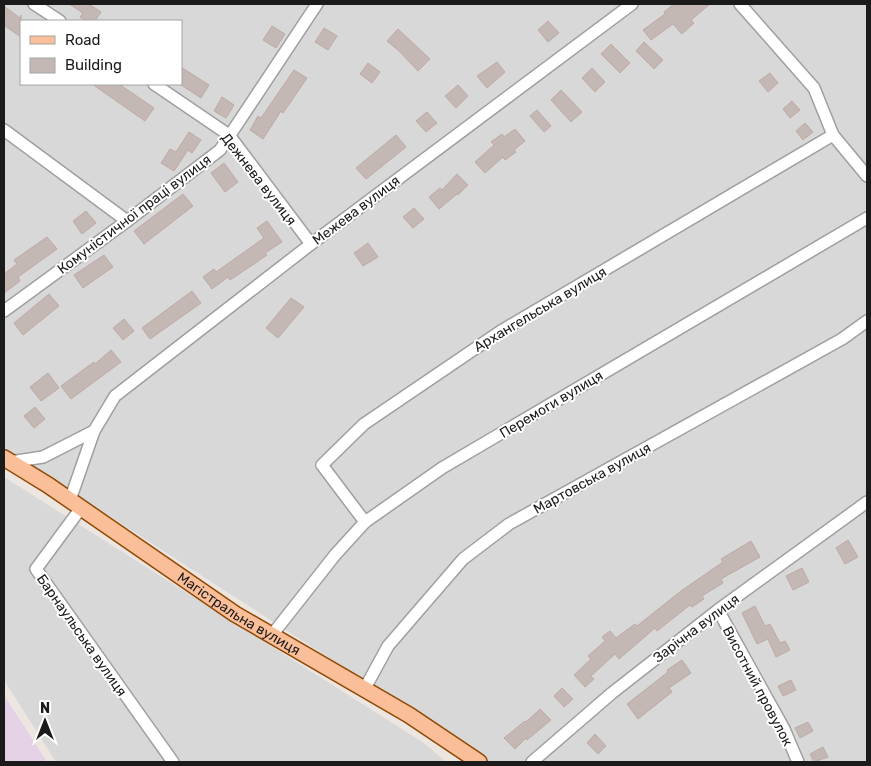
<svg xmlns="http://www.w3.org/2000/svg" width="871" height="766" font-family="Rubik,sans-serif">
	<rect width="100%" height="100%" fill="#ede6e0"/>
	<g fill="#d9d8d8" fill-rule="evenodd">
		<path d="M4,4H867V762H490L4,448ZM21,21H181V84H21Z"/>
		<polygon points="4,477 424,743 446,762 56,762 4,680"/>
	</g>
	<polygon fill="#e6d2e6" points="4,695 47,762 4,762"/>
	<g fill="#c4b8b4" stroke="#beaaa3">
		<polygon points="69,4 89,4 101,12 95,21 87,21 80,17 83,13"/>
		<polygon points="674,4 710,4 691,20 694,23 682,34 673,24 651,40 643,30 665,14 664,12"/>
		<polygon points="4,6 20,18 21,15 21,37 5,26 4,28"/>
		<polygon points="548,21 559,33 548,42 538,30"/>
		<polygon points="272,26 285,34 276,48 263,40"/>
		<polygon points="324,28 337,36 328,50 315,42"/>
		<polygon points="398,29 430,59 418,71 399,51 387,41"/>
		<polygon points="644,42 663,60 654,69 636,51"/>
		<polygon points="611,44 630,63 620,73 601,54"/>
		<polygon points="497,62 505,72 487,88 477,76"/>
		<polygon points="368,63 380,72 372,83 360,74"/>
		<polygon points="181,67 209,85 201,98 181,85"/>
		<polygon points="592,68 605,82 595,92 582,78"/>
		<polygon points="294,70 307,78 283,113 281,111 263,139 250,130 258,116 261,118"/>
		<polygon points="770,73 778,83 768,92 759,81"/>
		<polygon points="92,84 119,84 154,108 145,121"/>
		<polygon points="458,85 468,96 456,108 445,96"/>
		<polygon points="561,90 582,112 571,122 551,100"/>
		<polygon points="222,97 234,105 226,118 214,111"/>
		<polygon points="792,101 800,110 790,118 783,109"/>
		<polygon points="537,110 551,126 544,132 530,116"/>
		<polygon points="427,112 437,123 426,132 416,121"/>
		<polygon points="805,123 813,132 803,140 796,131"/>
		<polygon points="515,129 525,141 514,150 516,152 505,160 503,157 485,173 475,162 494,145 491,142 502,134 504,137"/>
		<polygon points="189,132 201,140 192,153 188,150 174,171 161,163 170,149 176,152"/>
		<polygon points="396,135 406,147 366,179 356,168"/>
		<polygon points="224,163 238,182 225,192 211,173"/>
		<polygon points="457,174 468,185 458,195 457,194 439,209 429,197 440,188 442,190"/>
		<polygon points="183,194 193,206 144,244 134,231"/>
		<polygon points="414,208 424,219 413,228 403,217"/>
		<polygon points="86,211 96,223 82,234 73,221"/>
		<polygon points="267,221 282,242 265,253 267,255 254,264 230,280 228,277 212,289 203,277 214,269 216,272 264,238 257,228"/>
		<polygon points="47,237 57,249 18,277 20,281 4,293 4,274 17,264 14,260"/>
		<polygon points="368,243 378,257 363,266 354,253"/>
		<polygon points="104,255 113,267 83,288 74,275"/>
		<polygon points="192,291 201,303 150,339 142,328"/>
		<polygon points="49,294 59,306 23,335 14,323"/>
		<polygon points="291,298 304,307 278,338 266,328"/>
		<polygon points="124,319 134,331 123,340 113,328"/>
		<polygon points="111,350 121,362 71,399 61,386 94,362 95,364"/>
		<polygon points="48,373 59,388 41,401 30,387"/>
		<polygon points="35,407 45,419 34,428 24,416"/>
		<polygon points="848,540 858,557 845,564 836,548"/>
		<polygon points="751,541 760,557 721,579 723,583 702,596 704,599 692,607 690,605 657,631 655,628 619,659 615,654 591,676 594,679 585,687 574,675 591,659 588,656 605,641 602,637 610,631 616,638 635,624 637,626 681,591 723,562 721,559"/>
		<polygon points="802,568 809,582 793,590 786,576"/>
		<polygon points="755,606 765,626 770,624 780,643 785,641 790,650 776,657 768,639 757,644 742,613"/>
		<polygon points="682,660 691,673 669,688 672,692 638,719 627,704 668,672 667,670"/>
		<polygon points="791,680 796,690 783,696 778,686"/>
		<polygon points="562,688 573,699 564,707 554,696"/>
		<polygon points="540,709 551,720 527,740 526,738 515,749 504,738 525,721 526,722"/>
		<polygon points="808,722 813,731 800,738 795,728"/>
		<polygon points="595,734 606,746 598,754 587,743"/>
		<polygon points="823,747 828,757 814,762 810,754"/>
	</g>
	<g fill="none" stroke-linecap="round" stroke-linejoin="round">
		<g stroke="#9f9f9f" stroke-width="14">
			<g id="minor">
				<polyline points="34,4 60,21"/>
				<polyline points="740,4 814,88 833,135 867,176"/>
				<polyline points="154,84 229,135 311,244"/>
				<polyline points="4,130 127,221"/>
				<polyline points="4,311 127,221 220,150 317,4"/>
				<polyline points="10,462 43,457 94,431"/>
				<polyline points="70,500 94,431 115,396 311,244 632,4"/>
				<polyline points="81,508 36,569 173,762"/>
				<polyline points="365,522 322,465 364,424 501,331 833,135"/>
				<polyline points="718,610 784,729 798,762"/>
				<polyline points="272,635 335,555 365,522 442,468 867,218"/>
				<polyline points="364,690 388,646 463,559 509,524 842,339 867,321"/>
				<polyline points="532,762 612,693 718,610 867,502"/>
			</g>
		</g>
		<g stroke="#904802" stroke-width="18">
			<g id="major">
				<path id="s1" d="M4,458L48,485L235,614L409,715L479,762"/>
			</g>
		</g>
		<use href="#minor" stroke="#fff" stroke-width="11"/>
		<use href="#major" stroke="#fabe98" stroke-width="15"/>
	</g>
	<g text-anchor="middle" stroke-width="4" stroke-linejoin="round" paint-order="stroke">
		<g font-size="14" fill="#1b1b1b" stroke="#fff">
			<text transform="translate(259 179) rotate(52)" y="5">Дежнева вулиця</text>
			<text transform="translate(356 210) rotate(-37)" y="5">Межева вулиця</text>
			<text transform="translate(134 214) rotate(-37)" y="5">Комуністичної праці вулиця</text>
			<text transform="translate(540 309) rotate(-31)" y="5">Архангельська вулиця</text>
			<text transform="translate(551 404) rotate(-31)" y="5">Перемоги вулиця</text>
			<text transform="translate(592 478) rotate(-29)" y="5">Мартовська вулиця</text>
			<text dy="5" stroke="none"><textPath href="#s1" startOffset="282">Магістральна вулиця</textPath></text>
			<text transform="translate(696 628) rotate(-37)" y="5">Зарічна вулиця</text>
			<text transform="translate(82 635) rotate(55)" y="5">Барнаульська вулиця</text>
			<text transform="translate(758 686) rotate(62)" y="5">Висотний провулок</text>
		</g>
	</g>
	<rect width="871" height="766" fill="none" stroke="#1b1b1b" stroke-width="10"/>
	<rect x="20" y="20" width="162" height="65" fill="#ffffff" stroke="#a4a4a4"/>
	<rect x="30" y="36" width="25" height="8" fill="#fabe98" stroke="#a4a4a4"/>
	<text x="65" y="45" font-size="15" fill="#1b1b1b">Road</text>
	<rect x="30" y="58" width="25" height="15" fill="#c4b8b4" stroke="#a4a4a4"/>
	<text x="65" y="70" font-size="15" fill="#1b1b1b">Building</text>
	<g transform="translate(45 721)" stroke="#ffffff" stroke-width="4" paint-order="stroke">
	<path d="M0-4L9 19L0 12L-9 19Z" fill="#1b1b1b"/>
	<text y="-8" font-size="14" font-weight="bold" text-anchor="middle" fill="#1b1b1b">N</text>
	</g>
</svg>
